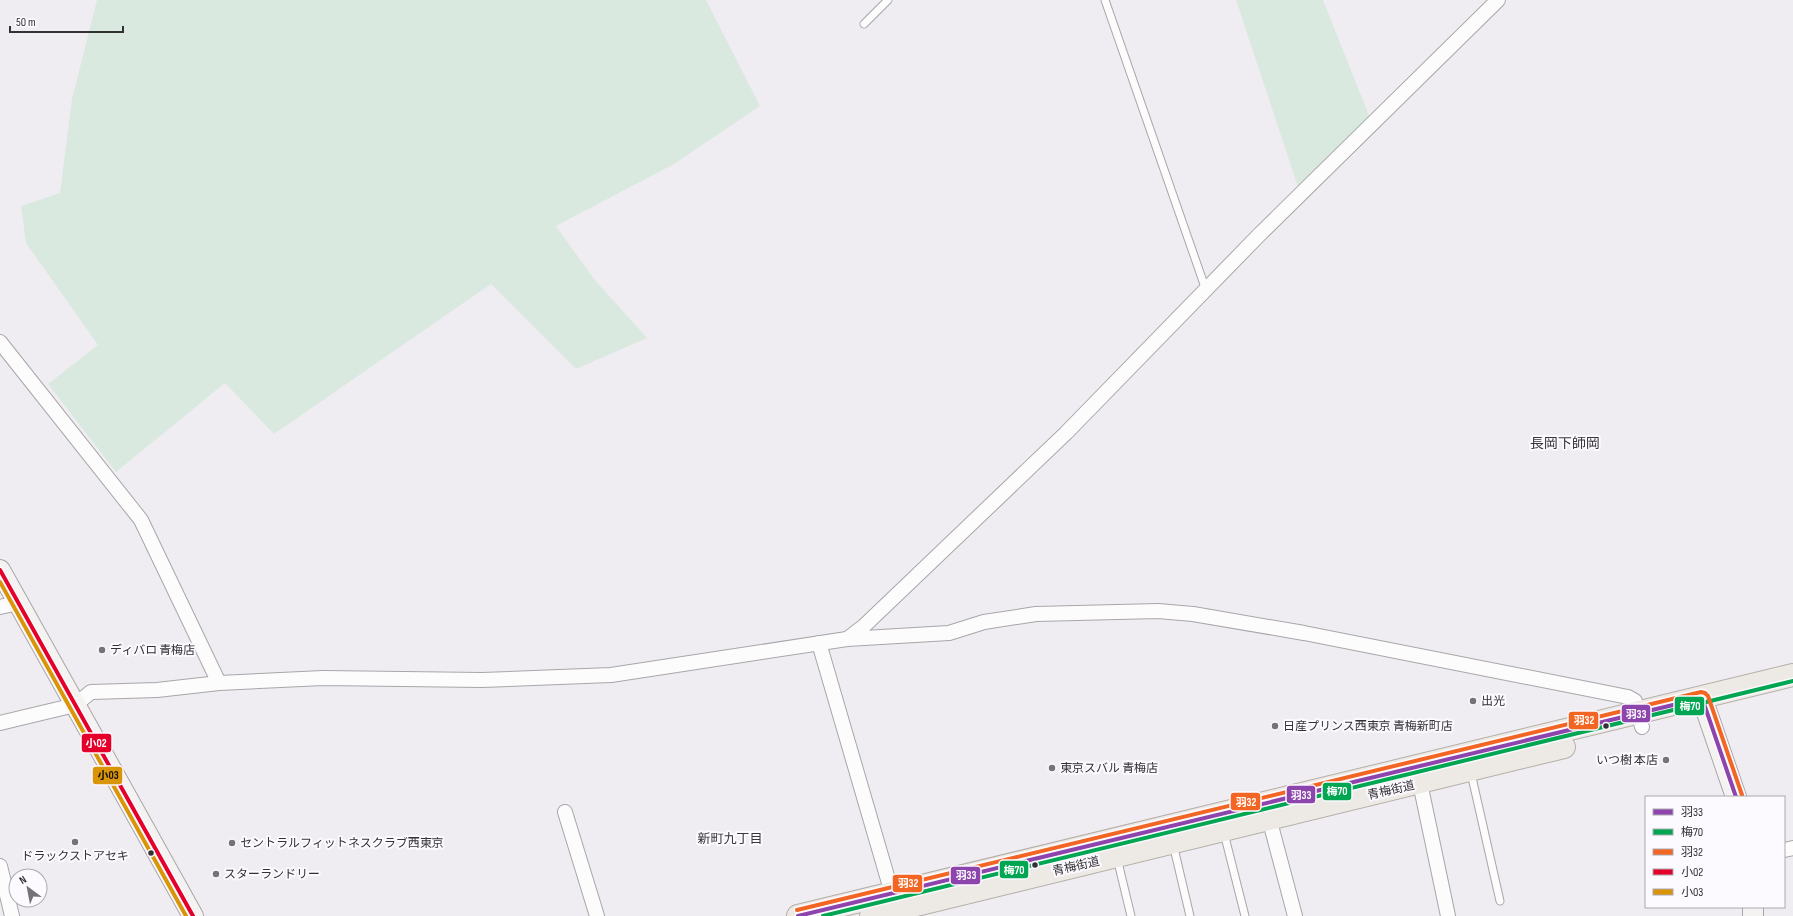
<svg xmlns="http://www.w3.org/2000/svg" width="1793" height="916" font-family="'Sofia Sans Condensed','Noto Sans JP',sans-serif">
	<rect width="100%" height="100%" fill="#f0edf2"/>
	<g fill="#d9e9e0">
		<polygon points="97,0 706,0 760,106 674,164 556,226 594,279 647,338 576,369 491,284 274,434 225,383 116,472 48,384 98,345 26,243 21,206 60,193 72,99"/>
		<polygon points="1236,0 1323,0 1372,123 1300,193"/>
	</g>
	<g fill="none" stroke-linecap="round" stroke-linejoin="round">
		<g stroke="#a8a6a9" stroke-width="9">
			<g id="lane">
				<polyline points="1105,0 1206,290"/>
				<polyline points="864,24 888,0"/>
				<polyline points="1471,773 1500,901"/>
				<polyline points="1224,833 1245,916"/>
				<polyline points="1173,844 1190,916"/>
				<polyline points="1117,858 1131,916"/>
			</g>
		</g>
		<g stroke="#a8a6a9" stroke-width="16">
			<g id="street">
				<polyline points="0,342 141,520 219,683"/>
				<polyline points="0,607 18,603"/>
				<polyline points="847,639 864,626 1066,433 1259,235 1498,0"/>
				<polyline points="819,643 894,900"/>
				<polyline points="0,723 75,705 91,692 157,690 219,683 323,678 482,680 611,675 847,639 949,633 984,622 1036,614 1158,611 1193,614 1304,633 1628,697 1635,701 1642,727"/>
				<polyline points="1420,783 1448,916"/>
				<polyline points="565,812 597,916"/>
				<polyline points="1269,818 1295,916"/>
				<polyline points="1784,850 1793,848"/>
				<polyline points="0,866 12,916"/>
			</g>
		</g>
		<g stroke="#a8a6a9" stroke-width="22">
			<g id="secondary">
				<polyline points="0,570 193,916"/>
				<polyline points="1702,698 1736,797"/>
				<polyline points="1753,916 1753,907"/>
			</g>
		</g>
		<g stroke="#b4aea8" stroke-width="24">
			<g id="primary">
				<polyline points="798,916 1793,675"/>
				<polyline points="871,916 1564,747"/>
			</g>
		</g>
		<use href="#lane" stroke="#fdfcfd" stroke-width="7"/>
		<use href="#street" stroke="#fdfcfd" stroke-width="14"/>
		<use href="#secondary" stroke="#f4f3f1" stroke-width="20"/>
		<use href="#primary" stroke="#edeae5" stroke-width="22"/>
		<g stroke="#fcf9ff" stroke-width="7">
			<polyline id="bus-1" points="798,916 1702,698 1736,797"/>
		</g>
		<g stroke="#fcf9ff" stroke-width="7">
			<polyline id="bus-2" points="823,916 1793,681"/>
		</g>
		<g stroke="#fcf9ff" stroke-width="7">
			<polyline id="bus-3" points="797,910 1701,692 1705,693 1708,696 1742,795"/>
		</g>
		<g stroke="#fcf9ff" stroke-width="7">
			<polyline id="bus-4" points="0,570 193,916"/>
		</g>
		<g stroke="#fcf9ff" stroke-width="7">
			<polyline id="bus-5" points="0,582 186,916"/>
		</g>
		<use href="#bus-1" stroke="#8e44ad" stroke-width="4"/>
		<use href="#bus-2" stroke="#00a651" stroke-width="4"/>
		<use href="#bus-3" stroke="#f26522" stroke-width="4"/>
		<use href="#bus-4" stroke="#e4002b" stroke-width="4"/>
		<use href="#bus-5" stroke="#da9408" stroke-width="4"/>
	</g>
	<g fill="#757376" stroke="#fcf9ff" stroke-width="1.5">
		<circle cx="102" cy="650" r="4"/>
		<circle cx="1473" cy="701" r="4"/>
		<circle cx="1275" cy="726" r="4"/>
		<circle cx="1666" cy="760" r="4"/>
		<circle cx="1052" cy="768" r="4"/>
		<circle cx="75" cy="842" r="4"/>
		<circle cx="232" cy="843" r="4"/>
		<circle cx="216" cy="874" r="4"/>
	</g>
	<g fill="#333134" stroke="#fcf9ff" stroke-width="1.5">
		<circle cx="1606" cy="726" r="3.5"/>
		<circle cx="151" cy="853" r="3.5"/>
		<circle cx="1035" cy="865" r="3.5"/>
	</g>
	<g text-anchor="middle" stroke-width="4" stroke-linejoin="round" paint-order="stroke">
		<g font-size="12" fill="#333134" stroke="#fcf9ff" text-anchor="start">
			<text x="110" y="654">ディバロ 青梅店</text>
			<text x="1481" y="705">出光</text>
			<text x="1283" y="730">日産プリンス西東京 青梅新町店</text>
			<text x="1658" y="764" text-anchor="end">いつ樹 本店</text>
			<text x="1060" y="772">東京スバル 青梅店</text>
			<text x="240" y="847">セントラルフィットネスクラブ西東京</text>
			<text x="75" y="860" text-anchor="middle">ドラックストアセキ</text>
			<text x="224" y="878">スターランドリー</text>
		</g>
		<g font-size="12" fill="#333134" stroke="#fcf9ff">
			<text transform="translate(1391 790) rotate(-13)" y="4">青梅街道</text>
			<text transform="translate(1076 866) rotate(-13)" y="4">青梅街道</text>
		</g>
		<g font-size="13" fill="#39353b" stroke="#fcf9ff">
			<text x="730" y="843">新町九丁目</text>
		</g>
		<g font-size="14" fill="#39353b" stroke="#fcf9ff">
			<text x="1565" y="448">長岡下師岡</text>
		</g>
	</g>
	<g stroke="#fcf9ff" stroke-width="1.5">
		<rect x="1674" y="696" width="31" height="20" rx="4" fill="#00a651"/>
		<rect x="1621" y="704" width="30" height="19" rx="4" fill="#8e44ad"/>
		<rect x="1568" y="711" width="31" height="19" rx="4" fill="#f26522"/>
		<rect x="81" y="733" width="31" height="20" rx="4" fill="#e4002b"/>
		<rect x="92" y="766" width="31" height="19" rx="4" fill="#da9408"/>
		<rect x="1322" y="782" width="30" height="19" rx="4" fill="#00a651"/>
		<rect x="1286" y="785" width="30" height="19" rx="4" fill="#8e44ad"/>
		<rect x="1230" y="792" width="31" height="19" rx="4" fill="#f26522"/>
		<rect x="999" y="860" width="30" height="19" rx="4" fill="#00a651"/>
		<rect x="950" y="866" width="31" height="19" rx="4" fill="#8e44ad"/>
		<rect x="892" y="874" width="31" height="19" rx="4" fill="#f26522"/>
	</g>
	<g font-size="11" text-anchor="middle" font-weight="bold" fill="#fff">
		<text x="1690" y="710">梅70</text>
		<text x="1636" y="718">羽33</text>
		<text x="1584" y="724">羽32</text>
		<text x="96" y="747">小02</text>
		<text x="1337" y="795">梅70</text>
		<text x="1301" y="799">羽33</text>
		<text x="1246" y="806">羽32</text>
		<text x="1014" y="874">梅70</text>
		<text x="966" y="879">羽33</text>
		<text x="908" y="887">羽32</text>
	</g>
	<g font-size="11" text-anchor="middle" font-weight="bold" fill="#111">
		<text x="108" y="779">小03</text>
	</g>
	<rect x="1645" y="796" width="140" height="112" fill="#fcf9ff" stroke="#aca9ae"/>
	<rect x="1653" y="809" width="20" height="6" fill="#8e44ad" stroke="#aca9ae"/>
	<text x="1681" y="816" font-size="12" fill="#333134">羽33</text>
	<rect x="1653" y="829" width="20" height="6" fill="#00a651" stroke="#aca9ae"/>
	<text x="1681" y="836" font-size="12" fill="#333134">梅70</text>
	<rect x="1653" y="849" width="20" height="6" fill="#f26522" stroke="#aca9ae"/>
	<text x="1681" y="856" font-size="12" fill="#333134">羽32</text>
	<rect x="1653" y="869" width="20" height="6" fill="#e4002b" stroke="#aca9ae"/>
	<text x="1681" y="876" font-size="12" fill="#333134">小02</text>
	<rect x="1653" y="889" width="20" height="6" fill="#da9408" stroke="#aca9ae"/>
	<text x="1681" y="896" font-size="12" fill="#333134">小03</text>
	<g transform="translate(28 888) rotate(328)"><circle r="19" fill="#fcf9ff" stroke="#aca9ae"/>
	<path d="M0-3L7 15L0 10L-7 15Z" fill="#757376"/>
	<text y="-6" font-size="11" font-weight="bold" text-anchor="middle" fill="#333134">N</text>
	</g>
	<path d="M10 26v6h113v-6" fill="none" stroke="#333134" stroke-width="2"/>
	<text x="16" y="26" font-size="12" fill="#333134" stroke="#fcf9ff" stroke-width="3" paint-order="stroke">50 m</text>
</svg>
